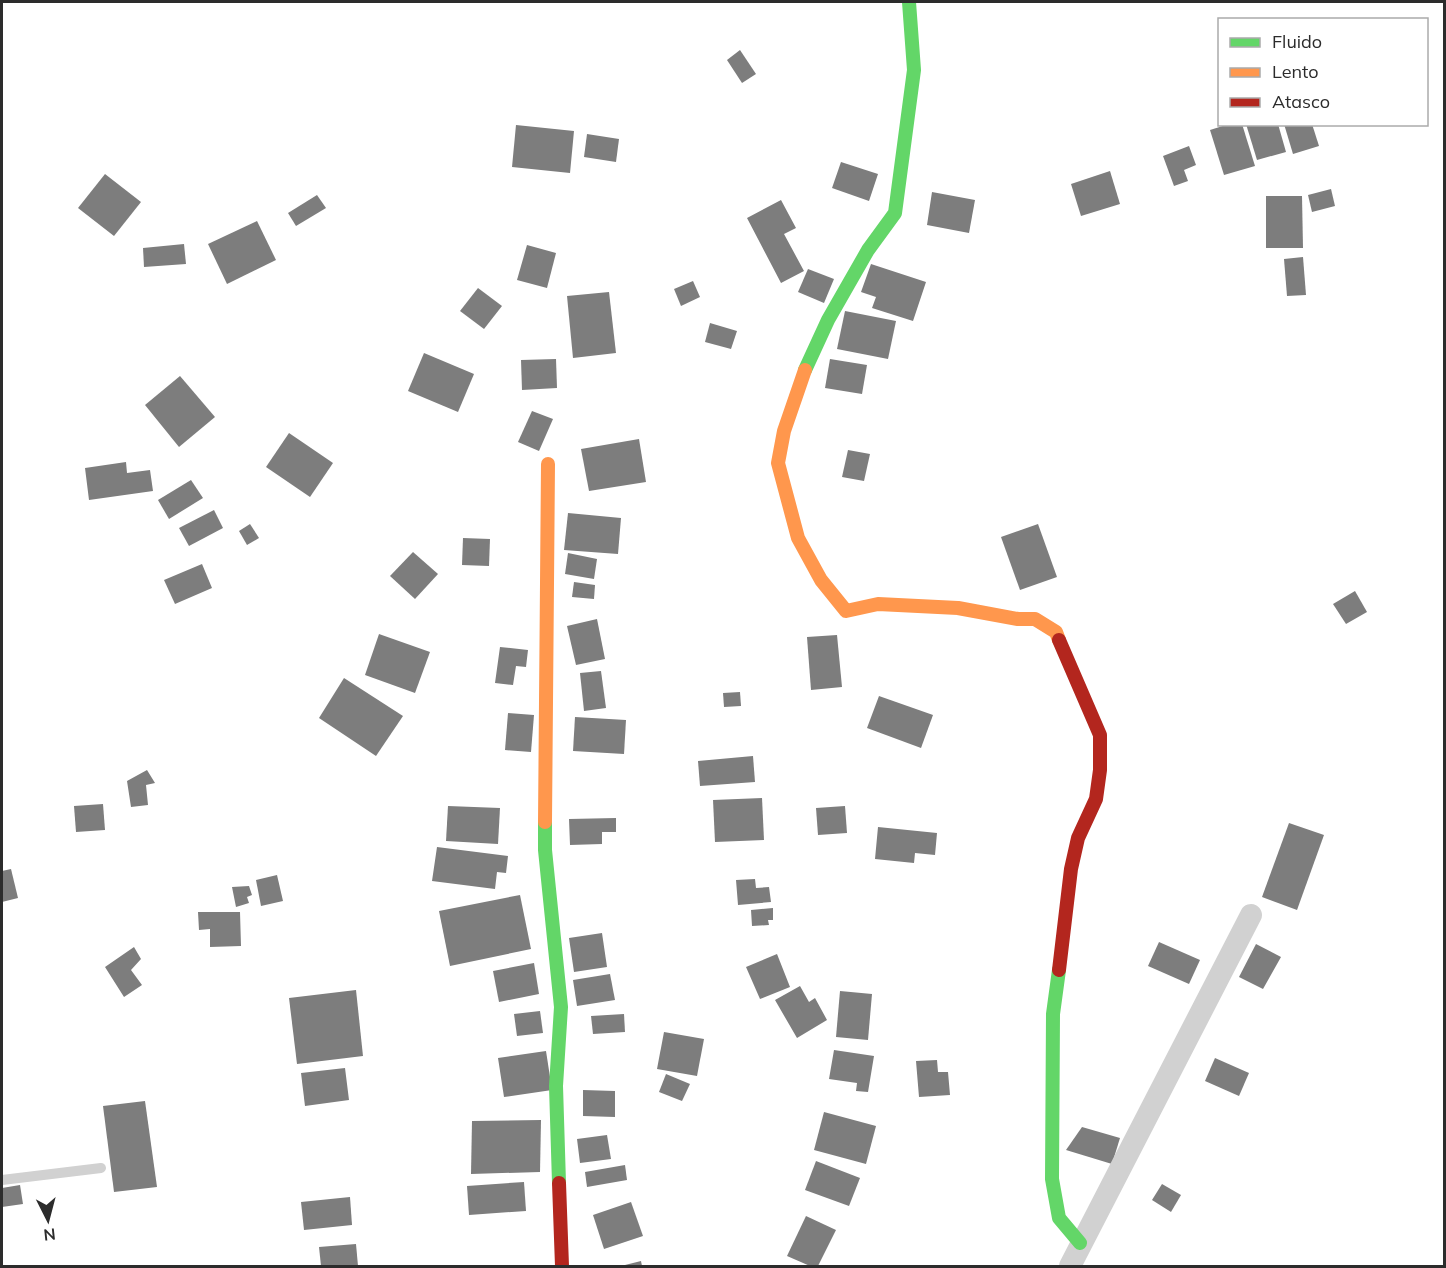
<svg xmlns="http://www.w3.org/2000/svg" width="1446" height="1268" font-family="Mulish,sans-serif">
	<rect width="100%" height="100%" fill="#fff"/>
	<g fill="#7d7d7d">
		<polygon points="740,50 756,74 742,83 727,60"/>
		<polygon points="1229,124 1242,124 1255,166 1224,175 1210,130"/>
		<polygon points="1246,124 1278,124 1286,152 1257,160"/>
		<polygon points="1284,124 1312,124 1319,146 1293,154"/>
		<polygon points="516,125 574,131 570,173 512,167"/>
		<polygon points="587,134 619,139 616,162 584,157"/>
		<polygon points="1189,146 1196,165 1184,170 1188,181 1174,186 1163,156"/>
		<polygon points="841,162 878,174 869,201 832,188"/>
		<polygon points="1110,171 1120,204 1081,216 1071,184"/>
		<polygon points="105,174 141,202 114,236 78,208"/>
		<polygon points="1331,189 1335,206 1312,212 1308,195"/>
		<polygon points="932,192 975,200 969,233 927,225"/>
		<polygon points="317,195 326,208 296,226 288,213"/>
		<polygon points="1266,196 1302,196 1303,248 1266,248"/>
		<polygon points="781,200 796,228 784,234 804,271 781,283 747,218"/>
		<polygon points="257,221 276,260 227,284 208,244"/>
		<polygon points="184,244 186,264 144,267 143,248"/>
		<polygon points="527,245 556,253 547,288 517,280"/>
		<polygon points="1303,257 1306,295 1287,296 1284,259"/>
		<polygon points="871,264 926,282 913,321 872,308 876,297 861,292"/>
		<polygon points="808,269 834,279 824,303 798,292"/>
		<polygon points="693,281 700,297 681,306 674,289"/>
		<polygon points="478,288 502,306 484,329 460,311"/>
		<polygon points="609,292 616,353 573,358 567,296"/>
		<polygon points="845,311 896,321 888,359 837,349"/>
		<polygon points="710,323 737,331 731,349 705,342"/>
		<polygon points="424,353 474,374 458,412 408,391"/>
		<polygon points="556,359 557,388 522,390 521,360"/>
		<polygon points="830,359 867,365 862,394 825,388"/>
		<polygon points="180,376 215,417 179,447 145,405"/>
		<polygon points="532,411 553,419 539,451 518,442"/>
		<polygon points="289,433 333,463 310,497 266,467"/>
		<polygon points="639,439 646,482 589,491 581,449"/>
		<polygon points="848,450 870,454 864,481 842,477"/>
		<polygon points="126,462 127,473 150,470 153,491 89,500 85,468"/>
		<polygon points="191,480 203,498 169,519 158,500"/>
		<polygon points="214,510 223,528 189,546 179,528"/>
		<polygon points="568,513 621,518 618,554 564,550"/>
		<polygon points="250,524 259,538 247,545 239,531"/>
		<polygon points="1038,524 1057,577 1020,590 1001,537"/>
		<polygon points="463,538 490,539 489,566 462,565"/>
		<polygon points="413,552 438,574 415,599 390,576"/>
		<polygon points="568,553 597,559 594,579 565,574"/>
		<polygon points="202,564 212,588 175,604 164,580"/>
		<polygon points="574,582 595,585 594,599 572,597"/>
		<polygon points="1355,591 1367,612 1346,624 1333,604"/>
		<polygon points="597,619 605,659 576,665 567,626"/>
		<polygon points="379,634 430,652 415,693 365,675"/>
		<polygon points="837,635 842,687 811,690 807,637"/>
		<polygon points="500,647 528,650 526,667 516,666 513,685 495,683"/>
		<polygon points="601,671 606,708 584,711 580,673"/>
		<polygon points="344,678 403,716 376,756 319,718"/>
		<polygon points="740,692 741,706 724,707 723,693"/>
		<polygon points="879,696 933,715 921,748 867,728"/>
		<polygon points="508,713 534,715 531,752 505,750"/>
		<polygon points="575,717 626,720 624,754 573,751"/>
		<polygon points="753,756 755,782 700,786 698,761"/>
		<polygon points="147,770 155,783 146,785 148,805 131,807 127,781"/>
		<polygon points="762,798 764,840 715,842 713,800"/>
		<polygon points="103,804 105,830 76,832 74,806"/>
		<polygon points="448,806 500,808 498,844 446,841"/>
		<polygon points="845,806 847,833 818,835 816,808"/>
		<polygon points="616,818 616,832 602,832 602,844 570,845 569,819"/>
		<polygon points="1289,823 1324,835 1297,910 1262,897"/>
		<polygon points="878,827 937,833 935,855 915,853 914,863 875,859"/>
		<polygon points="437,847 508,856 506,873 497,872 495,889 432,881"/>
		<polygon points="11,869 18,898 2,902 2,871"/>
		<polygon points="277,875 283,901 261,906 256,880"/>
		<polygon points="755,879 756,888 769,887 771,902 738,905 736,880"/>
		<polygon points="249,886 252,895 247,897 249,903 236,907 232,887"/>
		<polygon points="520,895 531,949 450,966 439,911"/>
		<polygon points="773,908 773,920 768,920 769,925 752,926 751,910"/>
		<polygon points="198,912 240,912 241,946 210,947 210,929 199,930"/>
		<polygon points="602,933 607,967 574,972 569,938"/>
		<polygon points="1159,942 1200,960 1189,984 1148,966"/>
		<polygon points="1256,944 1281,957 1263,989 1239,977"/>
		<polygon points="134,947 141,959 131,970 142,985 124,997 105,967"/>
		<polygon points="777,954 790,987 760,999 746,967"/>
		<polygon points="534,963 539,994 499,1002 493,971"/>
		<polygon points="610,974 615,1000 577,1006 573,980"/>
		<polygon points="800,986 809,1002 815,998 827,1020 797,1038 775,1000"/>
		<polygon points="356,990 363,1056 297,1064 289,998"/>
		<polygon points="840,991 872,994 868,1040 836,1037"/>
		<polygon points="540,1011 543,1033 517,1036 514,1014"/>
		<polygon points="624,1014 625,1032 593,1034 591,1016"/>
		<polygon points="664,1032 704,1039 697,1076 657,1069"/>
		<polygon points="834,1050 874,1056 868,1092 856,1091 857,1083 829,1079"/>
		<polygon points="546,1051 552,1090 504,1097 498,1058"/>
		<polygon points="1215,1058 1249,1073 1239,1096 1205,1081"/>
		<polygon points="937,1060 938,1072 948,1072 950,1095 919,1097 916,1061"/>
		<polygon points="345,1068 349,1100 305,1106 301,1073"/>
		<polygon points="666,1074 690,1084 682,1101 659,1092"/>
		<polygon points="583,1090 615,1091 615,1117 583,1116"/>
		<polygon points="145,1101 157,1187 114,1192 103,1106"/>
		<polygon points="824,1112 876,1126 866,1164 814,1150"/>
		<polygon points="541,1120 540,1172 471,1174 472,1121"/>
		<polygon points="1082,1127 1120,1138 1112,1164 1066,1150"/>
		<polygon points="607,1135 611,1159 580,1163 577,1139"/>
		<polygon points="816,1161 860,1178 849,1206 805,1190"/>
		<polygon points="625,1165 627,1180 587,1187 585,1172"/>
		<polygon points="524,1182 526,1211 469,1215 467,1186"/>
		<polygon points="1162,1184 1181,1195 1171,1212 1152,1200"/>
		<polygon points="20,1185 23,1204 2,1207 2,1188"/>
		<polygon points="350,1197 352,1225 304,1230 301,1202"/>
		<polygon points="631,1202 643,1236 604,1249 593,1215"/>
		<polygon points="806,1216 836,1230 818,1266 810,1266 787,1256"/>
		<polygon points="356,1244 358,1266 321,1266 319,1247"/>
		<polygon points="641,1261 642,1266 621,1266"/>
	</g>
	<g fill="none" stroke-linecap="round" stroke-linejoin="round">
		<polyline stroke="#d1d1d1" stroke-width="10" points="2,1180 101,1168"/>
		<polyline stroke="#d1d1d1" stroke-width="22" points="1070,1266 1251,915"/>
		<g stroke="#63d668" stroke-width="14">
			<polyline points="805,370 828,320 868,250 895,213 914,70 909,2"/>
			<polyline points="545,822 545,850 561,1007 556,1086 559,1183"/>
			<polyline points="1059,970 1053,1014 1052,1179 1059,1218 1080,1243"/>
		</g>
		<g stroke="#ff974d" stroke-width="14">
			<polyline points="805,370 784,431 778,463 798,538 821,580 846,611 878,604 958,608 1018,619 1035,619 1056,632 1059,640"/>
			<polyline points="545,822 548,464"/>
		</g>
		<g stroke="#b3261e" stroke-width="14">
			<polyline points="1059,970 1071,869 1078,838 1096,799 1100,770 1100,735 1059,640"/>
			<polyline points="559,1183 562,1266"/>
		</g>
	</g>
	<rect width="1446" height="1268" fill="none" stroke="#2c2c2c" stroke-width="6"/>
	<rect x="1218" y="18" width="210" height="108" fill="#ffffff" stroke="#ababab" stroke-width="1.5"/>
	<rect x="1230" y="38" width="30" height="9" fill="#63d668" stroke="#ababab" stroke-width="1.5"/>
	<text x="1272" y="48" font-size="18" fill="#2c2c2c">Fluido</text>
	<rect x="1230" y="68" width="30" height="9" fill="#ff974d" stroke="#ababab" stroke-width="1.5"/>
	<text x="1272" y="78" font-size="18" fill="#2c2c2c">Lento</text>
	<rect x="1230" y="98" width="30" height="9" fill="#b3261e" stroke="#ababab" stroke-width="1.5"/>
	<text x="1272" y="108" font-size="18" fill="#2c2c2c">Atasco</text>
	<g transform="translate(48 1220) rotate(174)" stroke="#ffffff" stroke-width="4.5" paint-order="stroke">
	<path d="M0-4.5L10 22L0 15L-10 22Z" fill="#2c2c2c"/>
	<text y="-9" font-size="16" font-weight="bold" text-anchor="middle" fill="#2c2c2c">N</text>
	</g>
</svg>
